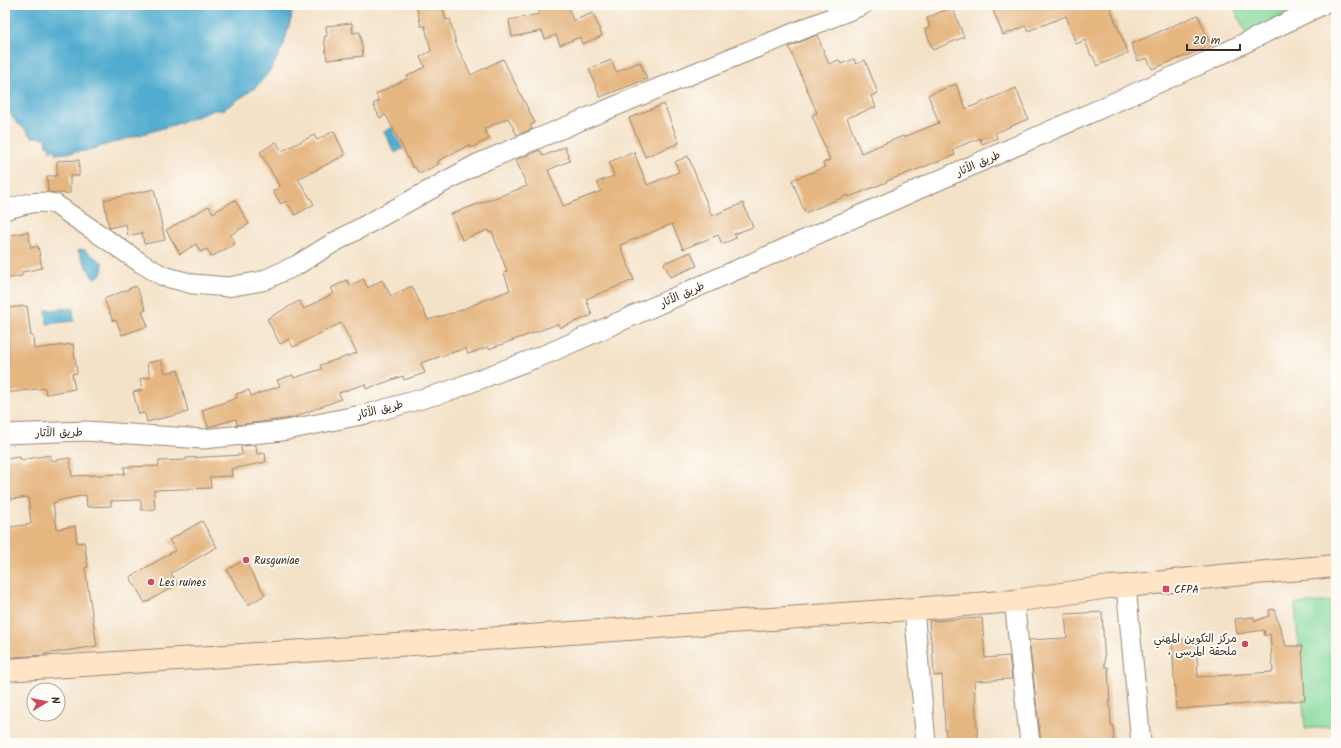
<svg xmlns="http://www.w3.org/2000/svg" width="1341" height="748" font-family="Kalam,'Playpen Sans Arabic',sans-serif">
	<rect width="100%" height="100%" fill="#fdfcf7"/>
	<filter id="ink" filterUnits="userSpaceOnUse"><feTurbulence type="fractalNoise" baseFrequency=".025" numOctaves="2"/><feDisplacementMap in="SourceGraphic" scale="8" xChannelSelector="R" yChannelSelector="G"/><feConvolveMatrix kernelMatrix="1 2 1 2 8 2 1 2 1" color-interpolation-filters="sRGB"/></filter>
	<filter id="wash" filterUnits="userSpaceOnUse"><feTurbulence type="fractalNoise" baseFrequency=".012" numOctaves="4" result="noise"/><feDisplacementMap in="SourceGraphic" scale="16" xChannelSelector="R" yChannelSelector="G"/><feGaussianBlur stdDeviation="0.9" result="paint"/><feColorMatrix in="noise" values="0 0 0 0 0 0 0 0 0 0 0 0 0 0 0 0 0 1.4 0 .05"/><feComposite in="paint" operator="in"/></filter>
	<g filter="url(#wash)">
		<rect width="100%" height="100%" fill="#f4e2c8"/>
		<g fill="#85d99b" stroke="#60825c">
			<polygon points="1233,5 1306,5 1246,34"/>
			<polygon points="1336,601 1336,726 1305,729 1295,604"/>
		</g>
		<g fill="#51accf" stroke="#466b76">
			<polygon points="5,5 293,5 291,19 283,47 270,71 255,88 223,110 214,110 180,123 85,151 56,154 56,150 49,150 50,146 47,146 46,138 31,137 26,130 16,122 5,106"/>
			<polygon points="393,127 404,148 395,153 384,132"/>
			<polygon points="83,249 103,263 102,272 98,277 93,278 78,251"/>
			<polygon points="73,308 74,321 47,324 46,310"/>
		</g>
		<g id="blocks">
			<g fill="#e5b680">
				<polygon points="416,5 442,5 446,20 450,19 456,44 471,75 503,59 535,123 530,125 532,129 517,135 508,118 484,129 489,139 471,148 469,145 438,161 439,164 419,174 415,167 413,168 386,115 380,118 373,104 379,101 376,94 408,78 407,76 425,67 420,57 431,51 425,26 421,26"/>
				<polygon points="537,5 568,5 573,21 593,13 602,36 582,44 580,37 560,45 556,35 545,39 542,31 512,37 509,20 540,14"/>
				<polygon points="991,5 1109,5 1128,53 1097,66 1093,56 1091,56 1085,40 1076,44 1066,16 1028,31 1026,26 1003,35"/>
				<polygon points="952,7 964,37 933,50 925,29 930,27 927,18"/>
				<polygon points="1198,15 1211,46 1152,69 1147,58 1138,61 1131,44"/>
				<polygon points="352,23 353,33 360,32 363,56 327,60 324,37 327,36 326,26"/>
				<polygon points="817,35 829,64 839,60 841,64 854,59 856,64 865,60 878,93 871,96 876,107 847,118 861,153 903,136 904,137 939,123 928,95 956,84 966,109 1016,88 1028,119 995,133 997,138 982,144 980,138 953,149 955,155 887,181 887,182 849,197 848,195 805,213 792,180 825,167 823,163 830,160 812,115 817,113 789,47"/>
				<polygon points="611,60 616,72 640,62 647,79 600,97 589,69"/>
				<polygon points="664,104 679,143 645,157 629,118"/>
				<polygon points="334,131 345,155 298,179 314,204 295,215 286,201 281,204 273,191 280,187 260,152 276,142 282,151 314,135 317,140"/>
				<polygon points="565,147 570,161 548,170 563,206 601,191 597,182 614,176 609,162 634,152 647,185 679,172 675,162 688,156 712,216 743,203 753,227 734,234 736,238 722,244 718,235 683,249 672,224 620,245 634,280 586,299 592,315 560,328 558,324 489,349 488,347 468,354 466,348 421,363 425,373 404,380 403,376 366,389 365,384 339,393 341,399 292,418 237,425 236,419 208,427 202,410 237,398 236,394 249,390 251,396 280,386 277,380 293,375 294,378 322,369 320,365 357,353 341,323 293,347 289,339 280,344 267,319 299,301 304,309 334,293 331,288 347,280 350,286 363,279 368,288 382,280 391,296 412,286 428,320 451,313 451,314 510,290 504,273 507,271 492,232 489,233 488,230 462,240 451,214 527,186 516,160 540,150 543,156"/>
				<polygon points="79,160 79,176 70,176 70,193 58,193 48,192 47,176 57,176 57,161"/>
				<polygon points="154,189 165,240 144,244 142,233 128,236 126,224 109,228 104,200"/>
				<polygon points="235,200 249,224 230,235 235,244 211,257 207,249 200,252 196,244 180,254 166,230 209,206 213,213"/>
				<polygon points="28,232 31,248 38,246 42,268 22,272 22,276 5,279 5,236"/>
				<polygon points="691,252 697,266 670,277 664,263"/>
				<polygon points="136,286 146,310 142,311 148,326 122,335 116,320 113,321 104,299"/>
				<polygon points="27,306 31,336 33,336 34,349 73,344 77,373 72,374 75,389 46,394 45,388 5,393 5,360 9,360 5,308"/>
				<polygon points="161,360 165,373 178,370 188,412 147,422 145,413 139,414 133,392 142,390 140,379 150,377 147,363"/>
				<polygon points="256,445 257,454 265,453 266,462 231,469 232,476 210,477 211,488 154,490 155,509 141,510 141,500 111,501 111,506 87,507 86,495 57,501 57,502 53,502 57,529 75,526 77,543 84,542 88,567 85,568 97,646 45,654 46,655 10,657 7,634 5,634 5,528 31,524 28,497 5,500 5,459 20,457 21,460 50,455 51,461 70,458 72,476 125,474 124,467 159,466 159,461 186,460 186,458 242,455 241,446"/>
				<polygon points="202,521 217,547 171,573 178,584 145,603 130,577 176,550 169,540"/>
				<polygon points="244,560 265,595 248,605 227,570"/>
				<polygon points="1274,609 1286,646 1302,646 1305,700 1176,709 1172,641 1196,639 1198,677 1273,672 1270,634 1265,636 1264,630 1237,634 1235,619 1254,617 1255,621 1269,616 1269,610"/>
				<polygon points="1102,612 1105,667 1108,667 1111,726 1113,725 1114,743 1041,743 1029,640 1067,638 1065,614"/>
				<polygon points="982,618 985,658 1009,656 1012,679 974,681 978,743 946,743 942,675 934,676 932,643 931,643 929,621"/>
			</g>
		</g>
	</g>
	<g filter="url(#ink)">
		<use href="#blocks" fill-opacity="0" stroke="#988673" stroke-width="1"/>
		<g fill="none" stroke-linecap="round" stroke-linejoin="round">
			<g stroke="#988673" stroke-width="21">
				<g id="street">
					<path d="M5,210C22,205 37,199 55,204L141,263L163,276L193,284L228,287L262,281L297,265L333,243L477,164L704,69L863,5"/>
					<polyline points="5,434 86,431 203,439 282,431 371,413 446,392 549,353 1210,60 1322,5"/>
					<polyline points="1126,586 1141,743"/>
					<polyline points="1014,601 1030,743"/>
					<polyline points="914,609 926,743"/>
				</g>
			</g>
			<g stroke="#988673" stroke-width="24">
				<polyline id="secondary" points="5,670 428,643 914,609 1014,601 1109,587 1126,586 1220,576 1336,566"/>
			</g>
			<use href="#street" stroke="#fff" stroke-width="19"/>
			<use href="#secondary" stroke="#ffe4c6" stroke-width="22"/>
		</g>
	</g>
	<g fill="#d1495b" stroke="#fdfcf7" stroke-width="1.5">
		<circle cx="246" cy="560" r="4"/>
		<circle cx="151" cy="582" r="4"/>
		<rect x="1162" y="585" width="8" height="8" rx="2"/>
		<circle cx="1245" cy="644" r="4"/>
	</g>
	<g text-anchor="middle" stroke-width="4" stroke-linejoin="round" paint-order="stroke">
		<g font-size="11" fill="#3b2a1e" stroke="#fdfcf7">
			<text transform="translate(978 163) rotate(-24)" y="4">طريق الآثار</text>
			<text transform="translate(682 294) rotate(-24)" y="4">طريق الآثار</text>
			<text transform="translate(380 409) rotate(-14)" y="4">طريق الآثار</text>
			<text transform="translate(59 432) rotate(-1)" y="4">طريق الآثار</text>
		</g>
		<g font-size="11" fill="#3b2a1e" stroke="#fdfcf7" text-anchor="start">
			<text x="254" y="564">Rusguniae</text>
			<text x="159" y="586">Les ruines</text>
			<text x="1174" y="593">CFPA</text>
			<text x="1237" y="642" text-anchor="end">مركز التكوين المهني<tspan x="1237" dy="13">، ملحقة المرسى</tspan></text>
		</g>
	</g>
	<rect width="1341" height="748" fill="none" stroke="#fdfcf7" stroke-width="20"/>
	<g transform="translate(46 702) rotate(80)"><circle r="19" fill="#fdfcf7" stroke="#afa8a0"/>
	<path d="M0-3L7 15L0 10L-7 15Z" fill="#d1495b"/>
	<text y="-6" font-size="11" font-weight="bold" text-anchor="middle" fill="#3b2a1e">N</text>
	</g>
	<path d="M1187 44v6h53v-6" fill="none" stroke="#3b2a1e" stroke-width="2"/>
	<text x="1193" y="44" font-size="12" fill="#3b2a1e" stroke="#fdfcf7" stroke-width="3" paint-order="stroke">20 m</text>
</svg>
